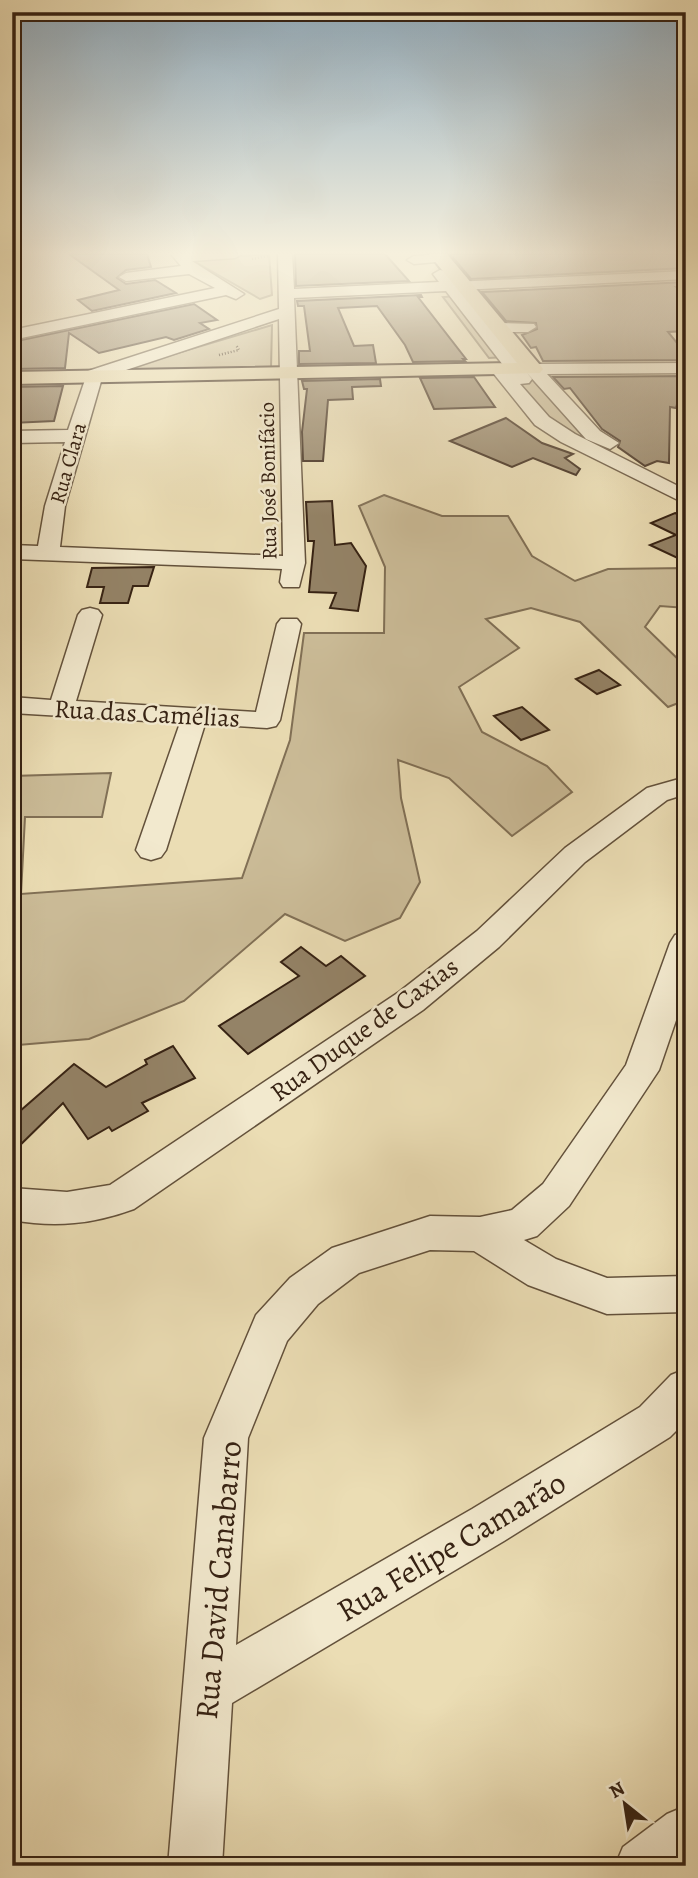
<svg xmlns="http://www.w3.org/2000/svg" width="698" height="1878" font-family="Alegreya,serif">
	<rect width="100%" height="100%" fill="#ebddb4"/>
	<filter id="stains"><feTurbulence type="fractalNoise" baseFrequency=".00286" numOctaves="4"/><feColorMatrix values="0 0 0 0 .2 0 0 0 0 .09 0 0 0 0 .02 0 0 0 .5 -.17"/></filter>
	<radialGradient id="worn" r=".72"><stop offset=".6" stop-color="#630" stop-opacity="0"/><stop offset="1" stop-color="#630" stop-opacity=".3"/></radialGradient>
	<g fill="#ccbd99" stroke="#817056" stroke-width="2">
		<polygon points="269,254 272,295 260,299 192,260"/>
		<polygon points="472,295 505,357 489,358 443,297"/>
		<polygon points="272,325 271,369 117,371"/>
		<polygon points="499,369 533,369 593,435 568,438"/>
		<polygon points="384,495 442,516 508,516 532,556 575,581 608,569 686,568 686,608 660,606 645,627 686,667 686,700 668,707 580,622 531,608 486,619 519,648 459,687 482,732 547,766 572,792 512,836 449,778 398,760 401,798 420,882 400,918 345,941 285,914 184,1001 89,1039 18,1045 12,1042 12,776 111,773 102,817 25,817 21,894 242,878 290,740 304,633 384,633 385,567 359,506"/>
	</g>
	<g fill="#948367" stroke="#362213" stroke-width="2">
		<polygon points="69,254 147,254 151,267 126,270 117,278 126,284 155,280 176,293 92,311 78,300 119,290"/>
		<polygon points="295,254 385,254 409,281 296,286"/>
		<polygon points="450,254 676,254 679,262 686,261 686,268 471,279"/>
		<polygon points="686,282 686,287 676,287 686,296 686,331 668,332 686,354 686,360 543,361 536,347 531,348 522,335 537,329 536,323 506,321 482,292"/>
		<polygon points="421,295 422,297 418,297 466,359 463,359 465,361 413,362 405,345 377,306 338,308 354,346 373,345 376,363 299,364 299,351 310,351 304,306 298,306 297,301"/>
		<polygon points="194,304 217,320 200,323 209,329 174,340 166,337 99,353 69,333 65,368 12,369 12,342"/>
		<polygon points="686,376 686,384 682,385 676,408 670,407 669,463 657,461 645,466 618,447 620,441 602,429 570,388 564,389 553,377"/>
		<polygon points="474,377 495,407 434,409 420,378"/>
		<polygon points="380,379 381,386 352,387 353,399 328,400 323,461 303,461 302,432 307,389 304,389 302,381"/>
		<polygon points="63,386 54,421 12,423 12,387"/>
		<polygon points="506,418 542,443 573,454 565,458 580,469 576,475 533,458 512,467 450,441"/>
		<polygon points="332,501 335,545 351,543 366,566 358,611 330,608 336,593 309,592 314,541 308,541 306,502"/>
		<polygon points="675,513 686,518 686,562 650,545 676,535 651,523"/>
		<polygon points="154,567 148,586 133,586 128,603 100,603 104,587 87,587 92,568"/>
		<polygon points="599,670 620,685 597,694 576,679"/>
		<polygon points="522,707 549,730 521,740 494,716"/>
		<polygon points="301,947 326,966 341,956 365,976 248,1054 219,1026 299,976 281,962"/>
		<polygon points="173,1046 195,1078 142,1103 148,1111 112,1131 109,1127 88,1139 63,1103 12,1153 12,1118 74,1064 106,1087 147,1064 145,1060"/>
	</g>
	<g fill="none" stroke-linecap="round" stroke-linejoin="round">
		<g stroke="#63513b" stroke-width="3">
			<g id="minor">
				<polygon points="171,254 242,254 235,258 192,261 244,294 236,299 226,295 12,340 12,330 215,288 189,274 126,281 119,277 126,273 181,266"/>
				<path d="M278,254H292L294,289L439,282L433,274L440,270L445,271L454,282L686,271V279L461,290L490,327L498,323L534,324L536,327L528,332H494L527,372L524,369L527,365L533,364L686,363V373L547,374L600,431L619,443L610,449L586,439L527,373L532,379L529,383L520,384L549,417L575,434L686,490V504L561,442L535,425L490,369L493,365H503L446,291L294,298L305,563L299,587H283L280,582L282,569L12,559V545L38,546L45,506L65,442L12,443V431L68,430L88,371L279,309ZM279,319L283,556L60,547L65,506L102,378Z"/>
				<polygon points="442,254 447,255 447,261 414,264 407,260 414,256"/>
				<polygon points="90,608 98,610 102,615 76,701 256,712 277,624 281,619 297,619 301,624 280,720 276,726 267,728 205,724 166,850 161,857 151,860 141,857 136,850 180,723 12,713 12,697 51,700 78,615 82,610"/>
				<path d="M686,777V794L667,800L585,862L499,947L423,1010L134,1209C93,1224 56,1228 12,1220V1188L67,1192L110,1185L399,992L477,931L565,848L647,788Z"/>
				<polygon points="686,932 686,991 659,1070 569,1206 537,1236 524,1240 556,1259 607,1278 686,1276 686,1312 607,1314 528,1285 474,1251 430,1250 359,1273 318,1304 287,1341 248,1438 236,1645 472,1509 640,1407 671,1375 686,1369 686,1421 670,1437 504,1541 232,1703 222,1866 168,1866 204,1438 256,1315 290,1278 332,1248 430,1216 480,1217 512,1210 543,1184 626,1065 670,943 675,935"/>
				<polygon points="686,1806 686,1866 615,1866 623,1847 667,1814"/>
			</g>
		</g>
		<g stroke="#362213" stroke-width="4">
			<polygon id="major" points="429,254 447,254 540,365 543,369 540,373 12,384 12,372 517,363"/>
		</g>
		<g stroke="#362213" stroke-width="2.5" stroke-dasharray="1 2" stroke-linecap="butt">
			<polyline points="252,259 268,256"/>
			<polyline points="219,355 239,350 236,345"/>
		</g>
		<use href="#minor" fill="#f2e9ce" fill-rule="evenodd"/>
		<use href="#major" fill="#ebddb4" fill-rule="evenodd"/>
	</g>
	<linearGradient id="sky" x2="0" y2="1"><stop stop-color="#90abbd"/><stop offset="0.49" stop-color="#f6f0dd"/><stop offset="1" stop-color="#f6f0dd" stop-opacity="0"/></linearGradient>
	<rect width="698" height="516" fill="url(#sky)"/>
	<g text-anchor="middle" stroke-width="5" stroke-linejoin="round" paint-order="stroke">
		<g font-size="21" fill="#362213" stroke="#f2e9ce">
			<text transform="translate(68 463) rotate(-74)" y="7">Rua Clara</text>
			<text transform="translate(268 481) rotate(-91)" y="7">Rua José Bonifácio</text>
		</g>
		<g font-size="26" fill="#362213" stroke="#f2e9ce">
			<text transform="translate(147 713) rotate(3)" y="9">Rua das Camélias</text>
			<text transform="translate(364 1029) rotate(-36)" y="9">Rua Duque de Caxias</text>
		</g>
		<g font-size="32" fill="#362213" stroke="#f2e9ce">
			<text transform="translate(451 1546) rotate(-31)" y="11">Rua Felipe Camarão</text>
			<text transform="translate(218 1580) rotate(-85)" y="11">Rua David Canabarro</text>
		</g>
	</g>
	<rect width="698" height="1878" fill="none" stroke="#ebddb4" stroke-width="42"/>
	<rect x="14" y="14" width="670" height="1850" fill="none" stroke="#362213" stroke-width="3.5"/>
	<rect x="21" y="21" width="656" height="1836" fill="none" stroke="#362213" stroke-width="2"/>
	<g transform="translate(625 1804) rotate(330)" stroke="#f2e9ce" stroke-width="5" paint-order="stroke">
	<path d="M0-5L12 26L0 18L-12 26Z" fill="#362213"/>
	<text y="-10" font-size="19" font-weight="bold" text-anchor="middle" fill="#362213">N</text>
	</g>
	<rect width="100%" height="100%" filter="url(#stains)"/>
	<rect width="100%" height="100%" fill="url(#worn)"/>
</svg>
